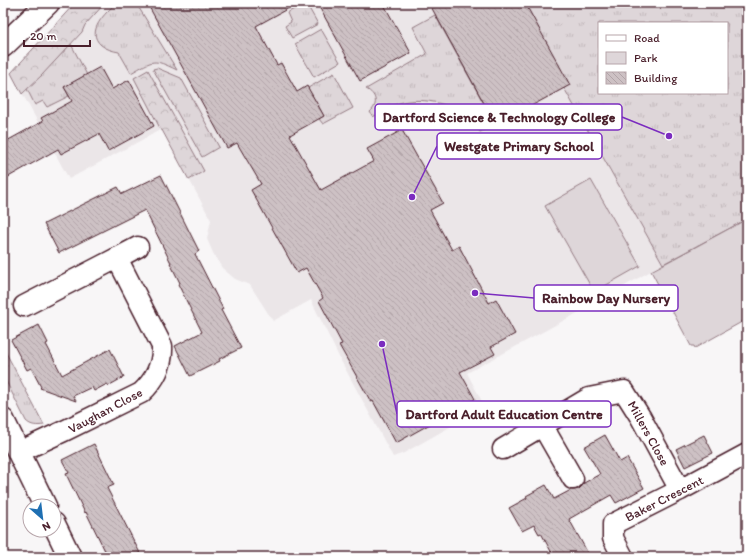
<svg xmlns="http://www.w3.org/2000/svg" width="750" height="560" font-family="Itim,sans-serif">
	<defs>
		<pattern id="grass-tufts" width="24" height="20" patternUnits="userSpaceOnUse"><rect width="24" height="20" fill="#ded6d9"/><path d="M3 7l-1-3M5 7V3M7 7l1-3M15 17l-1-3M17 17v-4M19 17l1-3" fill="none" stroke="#c0b7ba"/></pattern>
		<pattern id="forest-crowns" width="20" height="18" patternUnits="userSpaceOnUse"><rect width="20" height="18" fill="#ded6d9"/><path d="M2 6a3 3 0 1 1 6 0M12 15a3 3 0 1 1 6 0" fill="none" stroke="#c0b7ba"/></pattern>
		<pattern id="building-back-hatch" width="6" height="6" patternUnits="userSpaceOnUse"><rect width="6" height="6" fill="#cdc1c4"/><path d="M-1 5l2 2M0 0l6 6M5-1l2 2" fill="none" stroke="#b2a5a9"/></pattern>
	</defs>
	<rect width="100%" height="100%" fill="#f8f6f7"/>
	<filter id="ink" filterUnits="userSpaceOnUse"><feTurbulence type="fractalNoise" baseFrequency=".025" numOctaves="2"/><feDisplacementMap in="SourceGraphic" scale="8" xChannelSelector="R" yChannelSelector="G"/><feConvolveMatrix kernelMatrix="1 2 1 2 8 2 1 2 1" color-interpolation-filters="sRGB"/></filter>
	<g filter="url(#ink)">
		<path fill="#ebe6e8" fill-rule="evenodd" d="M75,3H747V219L663,264L572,316L467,373L485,407L404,453L393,457L340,359L311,300L273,321L250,285L235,279L222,268L213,253L207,239L211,220L162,129L69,179L11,73ZM599,23H727V93H599Z"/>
		<g fill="url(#grass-tufts)" stroke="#947a82" fill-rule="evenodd">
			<path d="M116,3H136L177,70C152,58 154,60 131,73L119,52C113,51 106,49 101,45C85,31 106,13 116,3Z"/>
			<polygon points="305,3 306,3 318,24 292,38 285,26 291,22 287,13"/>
			<path d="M525,3H747V219L663,264L564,88ZM599,23H727V93H599Z"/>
			<path d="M435,15L495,124L480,132C476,128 473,123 470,120C453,104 425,97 403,102C393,104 382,112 373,117L370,112C379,104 376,94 366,89L427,54L413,27Z"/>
			<polygon points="321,29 340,62 314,77 295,44"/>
			<polygon points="71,44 87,75 64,87 69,96 47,107 43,101 35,105 27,89"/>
			<polygon points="157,68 181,78 219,147 202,157 153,69"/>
			<polygon points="334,73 353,108 323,124 319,119 324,116 308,88"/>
			<path d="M3,347L44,425C37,426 31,426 26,421L3,375Z"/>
		</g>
		<g fill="url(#forest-crowns)" stroke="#947a82">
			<polygon points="75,3 105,3 85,25 82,32 42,75 22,94 11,73"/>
			<polygon points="148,70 204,171 189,180 162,130 161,130 134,78"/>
		</g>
		<g fill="#ded6d9" stroke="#947a82">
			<polygon points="591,180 640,266 594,292 545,206"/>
			<polygon points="747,219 747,319 695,348 694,346 691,346 651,271"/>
		</g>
		<g fill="url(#building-back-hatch)" stroke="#4a1f2b">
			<polygon points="147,3 298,3 256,26 277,65 281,63 297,92 307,86 324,116 290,135 321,190 374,161 367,149 402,130 443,203 430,210 452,250 459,246 489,303 496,299 515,334 491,347 495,354 460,372 475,399 396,443 373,401 371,402 339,345 342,344 319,301 323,298 306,268 297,273 251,190 261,184 241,150 237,143 227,148"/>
			<polygon points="317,3 383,3 411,53 360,81"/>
			<polygon points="429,3 525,3 570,85 496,125"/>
			<polygon points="100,67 112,89 129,80 154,126 108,151 99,134 61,154 58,149 3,180 3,143 43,121 41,118 72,101 64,87"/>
			<polygon points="161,175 199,251 195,254 223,309 221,310 241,348 219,359 220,361 190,376 175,346 202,332 178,284 180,283 170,263 171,263 145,210 59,253 44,224 118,187 122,194"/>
			<polygon points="39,325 48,343 46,344 62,375 110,349 124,377 108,386 107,384 94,391 92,387 73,396 76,401 40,388 41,387 31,368 27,370 11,340"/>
			<polygon points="605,435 620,462 627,458 644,488 616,503 611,495 569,519 590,557 554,557 541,533 539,534 534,525 522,531 509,508 527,498 526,496 546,485 554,499 571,490 573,490 579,489 583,485 584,483 600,474 584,447"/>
			<polygon points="704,435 713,453 685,467 676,449"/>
			<polygon points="94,444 114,485 107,488 142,557 108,557 86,512 85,513 66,474 69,473 62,460"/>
		</g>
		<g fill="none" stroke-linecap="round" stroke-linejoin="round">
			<g stroke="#4a1f2b" stroke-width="23">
				<g id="minor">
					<polyline points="117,258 138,247"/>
					<polyline points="542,425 573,479"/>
					<polyline points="503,449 589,398 624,391 641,418 680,490"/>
					<path d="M19,452L66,430L141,393C154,381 163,365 162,346L117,258L24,306"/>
					<polyline points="623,557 613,538 613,524 680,490 747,454"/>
				</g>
			</g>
			<g stroke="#4a1f2b" stroke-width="25">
				<g id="tertiary">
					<polyline points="3,46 48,3"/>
					<polyline points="3,420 45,506"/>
					<polyline points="54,524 70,557"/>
				</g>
			</g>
			<use href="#minor" stroke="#fff" stroke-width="20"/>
			<use href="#tertiary" stroke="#fff" stroke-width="22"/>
		</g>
	</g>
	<g text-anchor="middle" stroke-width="3" stroke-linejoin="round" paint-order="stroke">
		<g font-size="13" fill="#4a1f2b" stroke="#fff">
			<text transform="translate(105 410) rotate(-28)" y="5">Vaughan Close</text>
			<text transform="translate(649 433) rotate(61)" y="5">Millers Close</text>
			<text transform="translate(664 498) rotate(-27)" y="5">Baker Crescent</text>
		</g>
	</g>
	<path fill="none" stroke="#7b2cbf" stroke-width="1.5" d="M669 136L622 117M412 197L437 146M475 293L534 298M382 344L397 414"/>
	<g fill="#7b2cbf" stroke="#fff" stroke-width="1.5">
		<circle cx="669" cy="136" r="4"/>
		<circle cx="412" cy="197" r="4"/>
		<circle cx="475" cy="293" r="4"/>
		<circle cx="382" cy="344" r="4"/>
	</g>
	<g fill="#fff" stroke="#7b2cbf" stroke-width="1.5">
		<rect x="375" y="104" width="247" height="26" rx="4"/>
		<rect x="437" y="133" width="165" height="26" rx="4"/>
		<rect x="534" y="285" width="144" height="26" rx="4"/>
		<rect x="397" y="401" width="214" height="26" rx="4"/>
	</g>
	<g font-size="14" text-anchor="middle" font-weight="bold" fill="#4a1f2b">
		<text x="499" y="122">Dartford Science &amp; Technology College</text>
		<text x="519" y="151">Westgate Primary School</text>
		<text x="606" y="303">Rainbow Day Nursery</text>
		<text x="504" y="419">Dartford Adult Education Centre</text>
	</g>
	<rect width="750" height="560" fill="none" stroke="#fff" stroke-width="16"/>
	<rect x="8" y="8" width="734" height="544" fill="none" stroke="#4a1f2b" stroke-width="1.5" filter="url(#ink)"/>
	<rect x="598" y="22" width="130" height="72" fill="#ffffff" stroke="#b7a5aa"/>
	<rect x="606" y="35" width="20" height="6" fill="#ffffff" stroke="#b7a5aa"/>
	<text x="634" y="42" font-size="12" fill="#4a1f2b">Road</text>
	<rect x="606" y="52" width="20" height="12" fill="#ded6d9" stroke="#b7a5aa"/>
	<text x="634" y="62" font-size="12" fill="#4a1f2b">Park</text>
	<rect x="606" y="72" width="20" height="12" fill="url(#building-back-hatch)" stroke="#b7a5aa"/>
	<text x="634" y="82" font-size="12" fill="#4a1f2b">Building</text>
	<g transform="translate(42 518) rotate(152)"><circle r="19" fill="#ffffff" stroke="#b7a5aa"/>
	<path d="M0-3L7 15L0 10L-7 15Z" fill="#1f6fb2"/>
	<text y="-6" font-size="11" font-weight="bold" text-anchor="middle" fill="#4a1f2b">N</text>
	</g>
	<path d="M24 40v6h66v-6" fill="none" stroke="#4a1f2b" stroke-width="2"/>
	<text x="30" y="40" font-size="12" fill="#4a1f2b" stroke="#ffffff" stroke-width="3" paint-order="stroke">20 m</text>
</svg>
